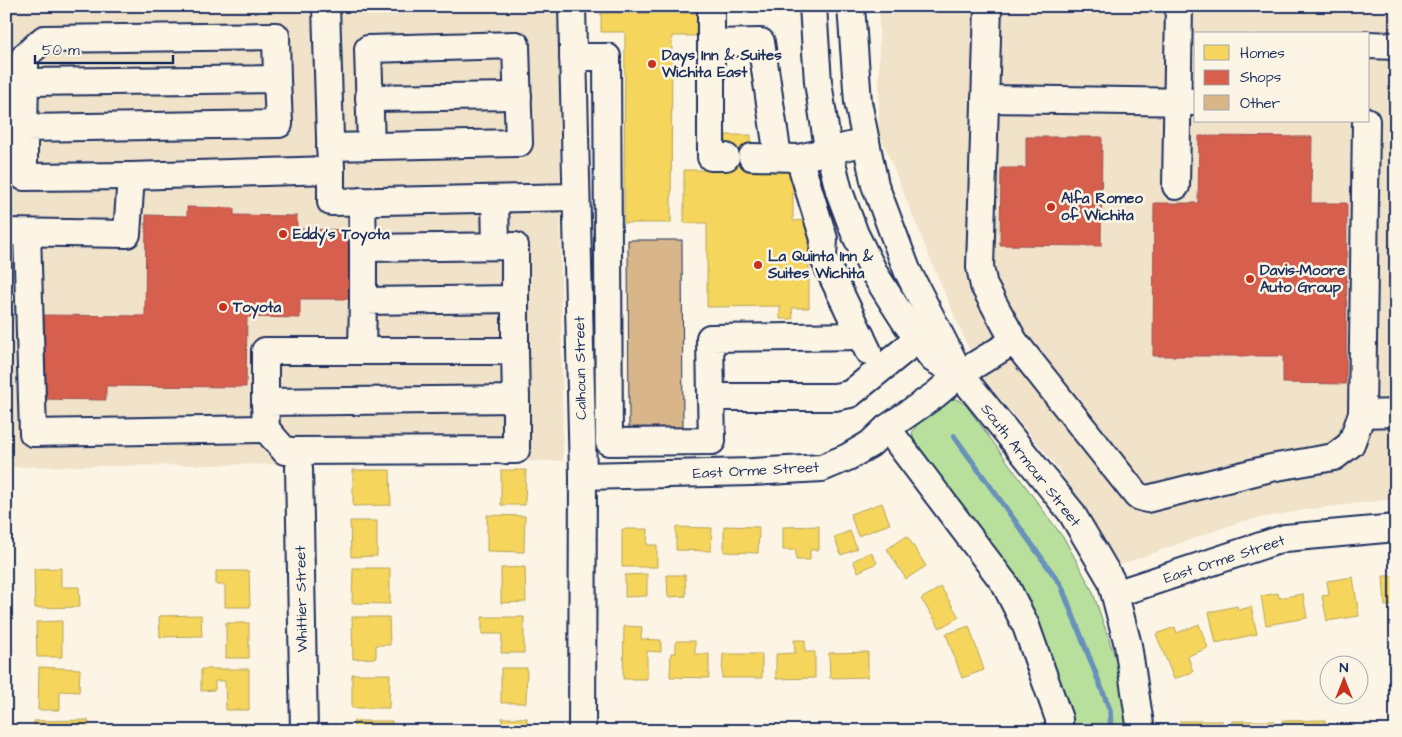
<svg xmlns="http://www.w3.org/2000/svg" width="1402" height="737" font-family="'Architects Daughter',sans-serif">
	<rect width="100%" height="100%" fill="#fcf5e5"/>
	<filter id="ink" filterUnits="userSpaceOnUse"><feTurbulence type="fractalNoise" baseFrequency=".02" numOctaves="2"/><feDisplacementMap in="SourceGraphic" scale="10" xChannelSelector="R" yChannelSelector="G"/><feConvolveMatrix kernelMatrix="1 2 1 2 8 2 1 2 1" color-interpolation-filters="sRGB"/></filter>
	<g filter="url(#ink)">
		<g fill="#f1e2ca" fill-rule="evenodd">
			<polygon points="125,6 558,6 563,461 6,467 6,8"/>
			<path d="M879,9L1396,11V499L1310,509L1239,522L1120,565L1058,468L980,375L931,261L879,132ZM1196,34H1368V121H1196Z"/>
		</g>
		<polygon fill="#b8e09c" stroke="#6a887d" points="956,399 965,404 1065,540 1092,590 1118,666 1130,731 1066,731 1065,710 916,446 912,433 916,426 948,400"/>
		<g fill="#f6d55c" stroke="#b4a35d">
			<polygon points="601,13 697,13 696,36 672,36 671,223 624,223 625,32 601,32"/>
			<polygon points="726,135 751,135 752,171 793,171 793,221 809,220 809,308 792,308 793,319 780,319 780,306 707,307 707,223 684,223 684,170 726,170"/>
			<polygon points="353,470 390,470 391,505 353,506"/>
			<polygon points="501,470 526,470 525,505 501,505"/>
			<polygon points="882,503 890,524 858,536 850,514"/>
			<polygon points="487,515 525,516 524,552 487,551"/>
			<polygon points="350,521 377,521 377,556 351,557"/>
			<polygon points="724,526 759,527 758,553 724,552"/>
			<polygon points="819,526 819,550 810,550 810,560 796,560 796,550 783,550 783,527"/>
			<polygon points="676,527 712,528 711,551 676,550"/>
			<polygon points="622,529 648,529 647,545 657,545 657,567 622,567"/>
			<polygon points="850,531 857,549 841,555 834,537"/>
			<polygon points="907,536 926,566 906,579 887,549"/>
			<polygon points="871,552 877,563 858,572 853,561"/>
			<polygon points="1394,562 1396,562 1396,605 1385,606 1383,576 1394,576"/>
			<polygon points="525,567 526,602 501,603 501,568"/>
			<polygon points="61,568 61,587 79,587 80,607 35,608 34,569"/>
			<polygon points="353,568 390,568 390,604 352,603"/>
			<polygon points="216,571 249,571 250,607 225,607 225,585 216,585"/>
			<polygon points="647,574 647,596 625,597 625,575"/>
			<polygon points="667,575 685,575 686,596 668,597"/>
			<polygon points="1353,577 1359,616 1327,621 1322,596 1329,595 1327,581"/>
			<polygon points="941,587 959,617 940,628 921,599"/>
			<polygon points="1278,593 1279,598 1303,594 1307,618 1266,625 1261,596"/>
			<polygon points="1237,606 1238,610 1251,607 1257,634 1216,643 1209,612"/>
			<polygon points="201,615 202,636 160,637 159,616"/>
			<polygon points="352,617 389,617 390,645 376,645 376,658 353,659"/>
			<polygon points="482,617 524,617 524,653 501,653 502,634 482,634"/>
			<polygon points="62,621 62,657 37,657 36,622"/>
			<rect x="226" y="623" width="23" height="35"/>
			<polygon points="1199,624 1208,648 1188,656 1193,672 1174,679 1156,634 1175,627 1177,633"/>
			<polygon points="624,626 642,627 641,639 661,640 661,652 647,651 647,679 623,679"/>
			<polygon points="969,626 984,670 962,678 946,634"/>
			<polygon points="794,640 805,640 805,652 815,652 815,678 776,679 776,654 795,653"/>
			<polygon points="676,641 695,641 695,654 709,654 709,678 670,677 671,653 676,653"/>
			<polygon points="868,652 868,677 830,678 829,653"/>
			<polygon points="723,654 762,654 762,678 722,678"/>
			<polygon points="39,667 80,669 79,692 60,691 60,710 38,710"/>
			<polygon points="501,668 527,668 526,703 501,703"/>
			<polygon points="201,669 249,669 249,710 226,710 225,681 215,681 215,690 201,691"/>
			<polygon points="352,674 390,674 389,708 352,708"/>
			<rect x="502" y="718" width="25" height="13"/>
			<polygon points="88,720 88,731 35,731 34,721"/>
			<polygon points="1325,720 1326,731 1282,731 1282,721"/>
			<rect x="354" y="721" width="38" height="10"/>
			<rect x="1180" y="721" width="42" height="10"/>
			<rect x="1232" y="721" width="42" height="10"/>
			<polygon points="226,723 251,724 250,731 226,731"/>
			<polygon points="1374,728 1374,731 1338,731 1338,729"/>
		</g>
		<g fill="#d6604d" stroke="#9e5152">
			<polygon points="1199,136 1312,137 1311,203 1347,203 1346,384 1283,383 1283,356 1153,356 1154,203 1198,203"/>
			<polygon points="1026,137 1102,137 1101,246 1000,245 1001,168 1026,168"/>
			<polygon points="187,207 234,208 234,215 297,216 297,229 355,230 355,299 300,299 300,318 247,317 246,387 106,386 106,400 40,399 41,315 145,316 146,215 187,216"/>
		</g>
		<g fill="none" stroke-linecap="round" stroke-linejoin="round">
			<polyline stroke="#6791bb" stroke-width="5.5" points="954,436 1061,585 1110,710 1111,731"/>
		</g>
		<polygon fill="#d8b68a" stroke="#1b2f5e" points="628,240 682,240 683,429 629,429"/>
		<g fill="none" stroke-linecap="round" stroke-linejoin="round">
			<g stroke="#1b2f5e" stroke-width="30">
				<g id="minor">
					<polyline points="572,6 583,476 582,731"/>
					<polyline points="711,6 711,157 726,157"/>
					<polyline points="813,6 818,82 827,142 839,191 855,234 876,276 906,323 933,359 959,374"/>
					<polyline points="851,6 858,102 866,142 875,185 907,270 960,374 1071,512 1111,580 1128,645 1141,731"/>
					<polyline points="711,43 761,42 778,157"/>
					<polyline points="1368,45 1396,46"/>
					<polyline points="573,57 607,57 609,442 712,441 711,397"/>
					<polyline points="369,98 518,96"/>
					<polyline points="985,99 1196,102"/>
					<polyline points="24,128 25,82"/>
					<polyline points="330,147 519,143 516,45 368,49 371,146"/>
					<polyline points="752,157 799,158 866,142"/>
					<polyline points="799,158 824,239 823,257 868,351"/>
					<polyline points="331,170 331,202 576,197"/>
					<polyline points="131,176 24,177 24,128 279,124 277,79 25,82 25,56 44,39 276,36 277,79"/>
					<polyline points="1176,186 1179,6"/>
					<polyline points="495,199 496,246"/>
					<polyline points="6,232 127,234 131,176 331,170 326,6"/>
					<polyline points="27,233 33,433 266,429 265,402 516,399 515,351 362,351 363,301 515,299 515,246 363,248 362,201"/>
					<polyline points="363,248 363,301"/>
					<polyline points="515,299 515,351"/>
					<polyline points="861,336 710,338 711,397 835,397 850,394 935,325"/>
					<polyline points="1014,341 1137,496 1147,499 1271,468 1334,457 1351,444 1362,414 1366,121"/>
					<polyline points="265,402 265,351 362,351"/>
					<polyline points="1362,414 1396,413"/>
					<polyline points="887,428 1005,584 1026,626 1059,719 1059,731"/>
					<polyline points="266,429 285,451 516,450 516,399"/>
					<polyline points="299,468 304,731"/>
					<polyline points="583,476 752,472 822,468 848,457 870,444 887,428 935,395 960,374 1014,341 984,286 980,267 988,6"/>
					<polyline points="1115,594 1285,538 1396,528"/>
				</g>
			</g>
			<use href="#minor" stroke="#fcf5e5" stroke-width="26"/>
		</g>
	</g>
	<g fill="#c8321e" stroke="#fcf5e5" stroke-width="2">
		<circle cx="652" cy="64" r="5"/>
		<circle cx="1051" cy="207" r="5"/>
		<circle cx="283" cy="234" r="5"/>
		<circle cx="758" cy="265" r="5"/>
		<circle cx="1250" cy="279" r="5"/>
		<circle cx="223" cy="307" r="5"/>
	</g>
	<g text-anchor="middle" stroke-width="5" stroke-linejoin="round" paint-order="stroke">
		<g font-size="15" font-weight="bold" fill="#1b2f5e" stroke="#fcf5e5" text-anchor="start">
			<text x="662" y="60">Days Inn &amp; Suites<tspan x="662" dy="17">Wichita East</tspan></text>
			<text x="1061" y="203">Alfa Romeo<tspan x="1061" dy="17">of Wichita</tspan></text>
			<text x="293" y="239">Eddy's Toyota</text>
			<text x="768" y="261">La Quinta Inn &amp;<tspan x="768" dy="17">Suites Wichita</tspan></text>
			<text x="1260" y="275">Davis-Moore<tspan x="1260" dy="17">Auto Group</tspan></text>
			<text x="233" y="312">Toyota</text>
		</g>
		<g font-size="15" fill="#1b2f5e" stroke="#fcf5e5">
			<text transform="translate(580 368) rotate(-91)" y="5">Calhoun Street</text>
			<text transform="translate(1031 465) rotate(52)" y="5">South Armour Street</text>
			<text transform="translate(756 470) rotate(-3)" y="5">East Orme Street</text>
			<text transform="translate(1224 559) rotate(-18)" y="5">East Orme Street</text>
			<text transform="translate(301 599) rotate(-91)" y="5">Whittier Street</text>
		</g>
	</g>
	<rect width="1402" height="737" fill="none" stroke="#fcf5e5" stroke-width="25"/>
	<rect x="12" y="12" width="1377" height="712" fill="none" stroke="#1b2f5e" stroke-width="2" filter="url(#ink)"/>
	<rect x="1194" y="32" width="175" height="90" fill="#fcf5e5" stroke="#a2a6af"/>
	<rect x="1204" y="45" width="25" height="15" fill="#f6d55c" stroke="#a2a6af"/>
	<text x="1240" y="58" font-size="15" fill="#1b2f5e">Homes</text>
	<rect x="1204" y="70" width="25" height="15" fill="#d6604d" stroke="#a2a6af"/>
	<text x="1240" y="82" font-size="15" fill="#1b2f5e">Shops</text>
	<rect x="1204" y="95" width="25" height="15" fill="#d8b68a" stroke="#a2a6af"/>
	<text x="1240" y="108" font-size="15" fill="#1b2f5e">Other</text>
	<g transform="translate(1344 680)"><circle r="24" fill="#fcf5e5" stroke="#a2a6af"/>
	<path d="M0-4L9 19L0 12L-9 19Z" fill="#c8321e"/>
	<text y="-8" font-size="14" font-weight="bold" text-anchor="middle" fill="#1b2f5e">N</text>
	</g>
	<path d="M35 55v8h138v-8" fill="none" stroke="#1b2f5e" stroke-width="2.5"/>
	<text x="42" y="55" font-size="15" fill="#1b2f5e" stroke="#fcf5e5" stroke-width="4" paint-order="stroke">50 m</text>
</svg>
